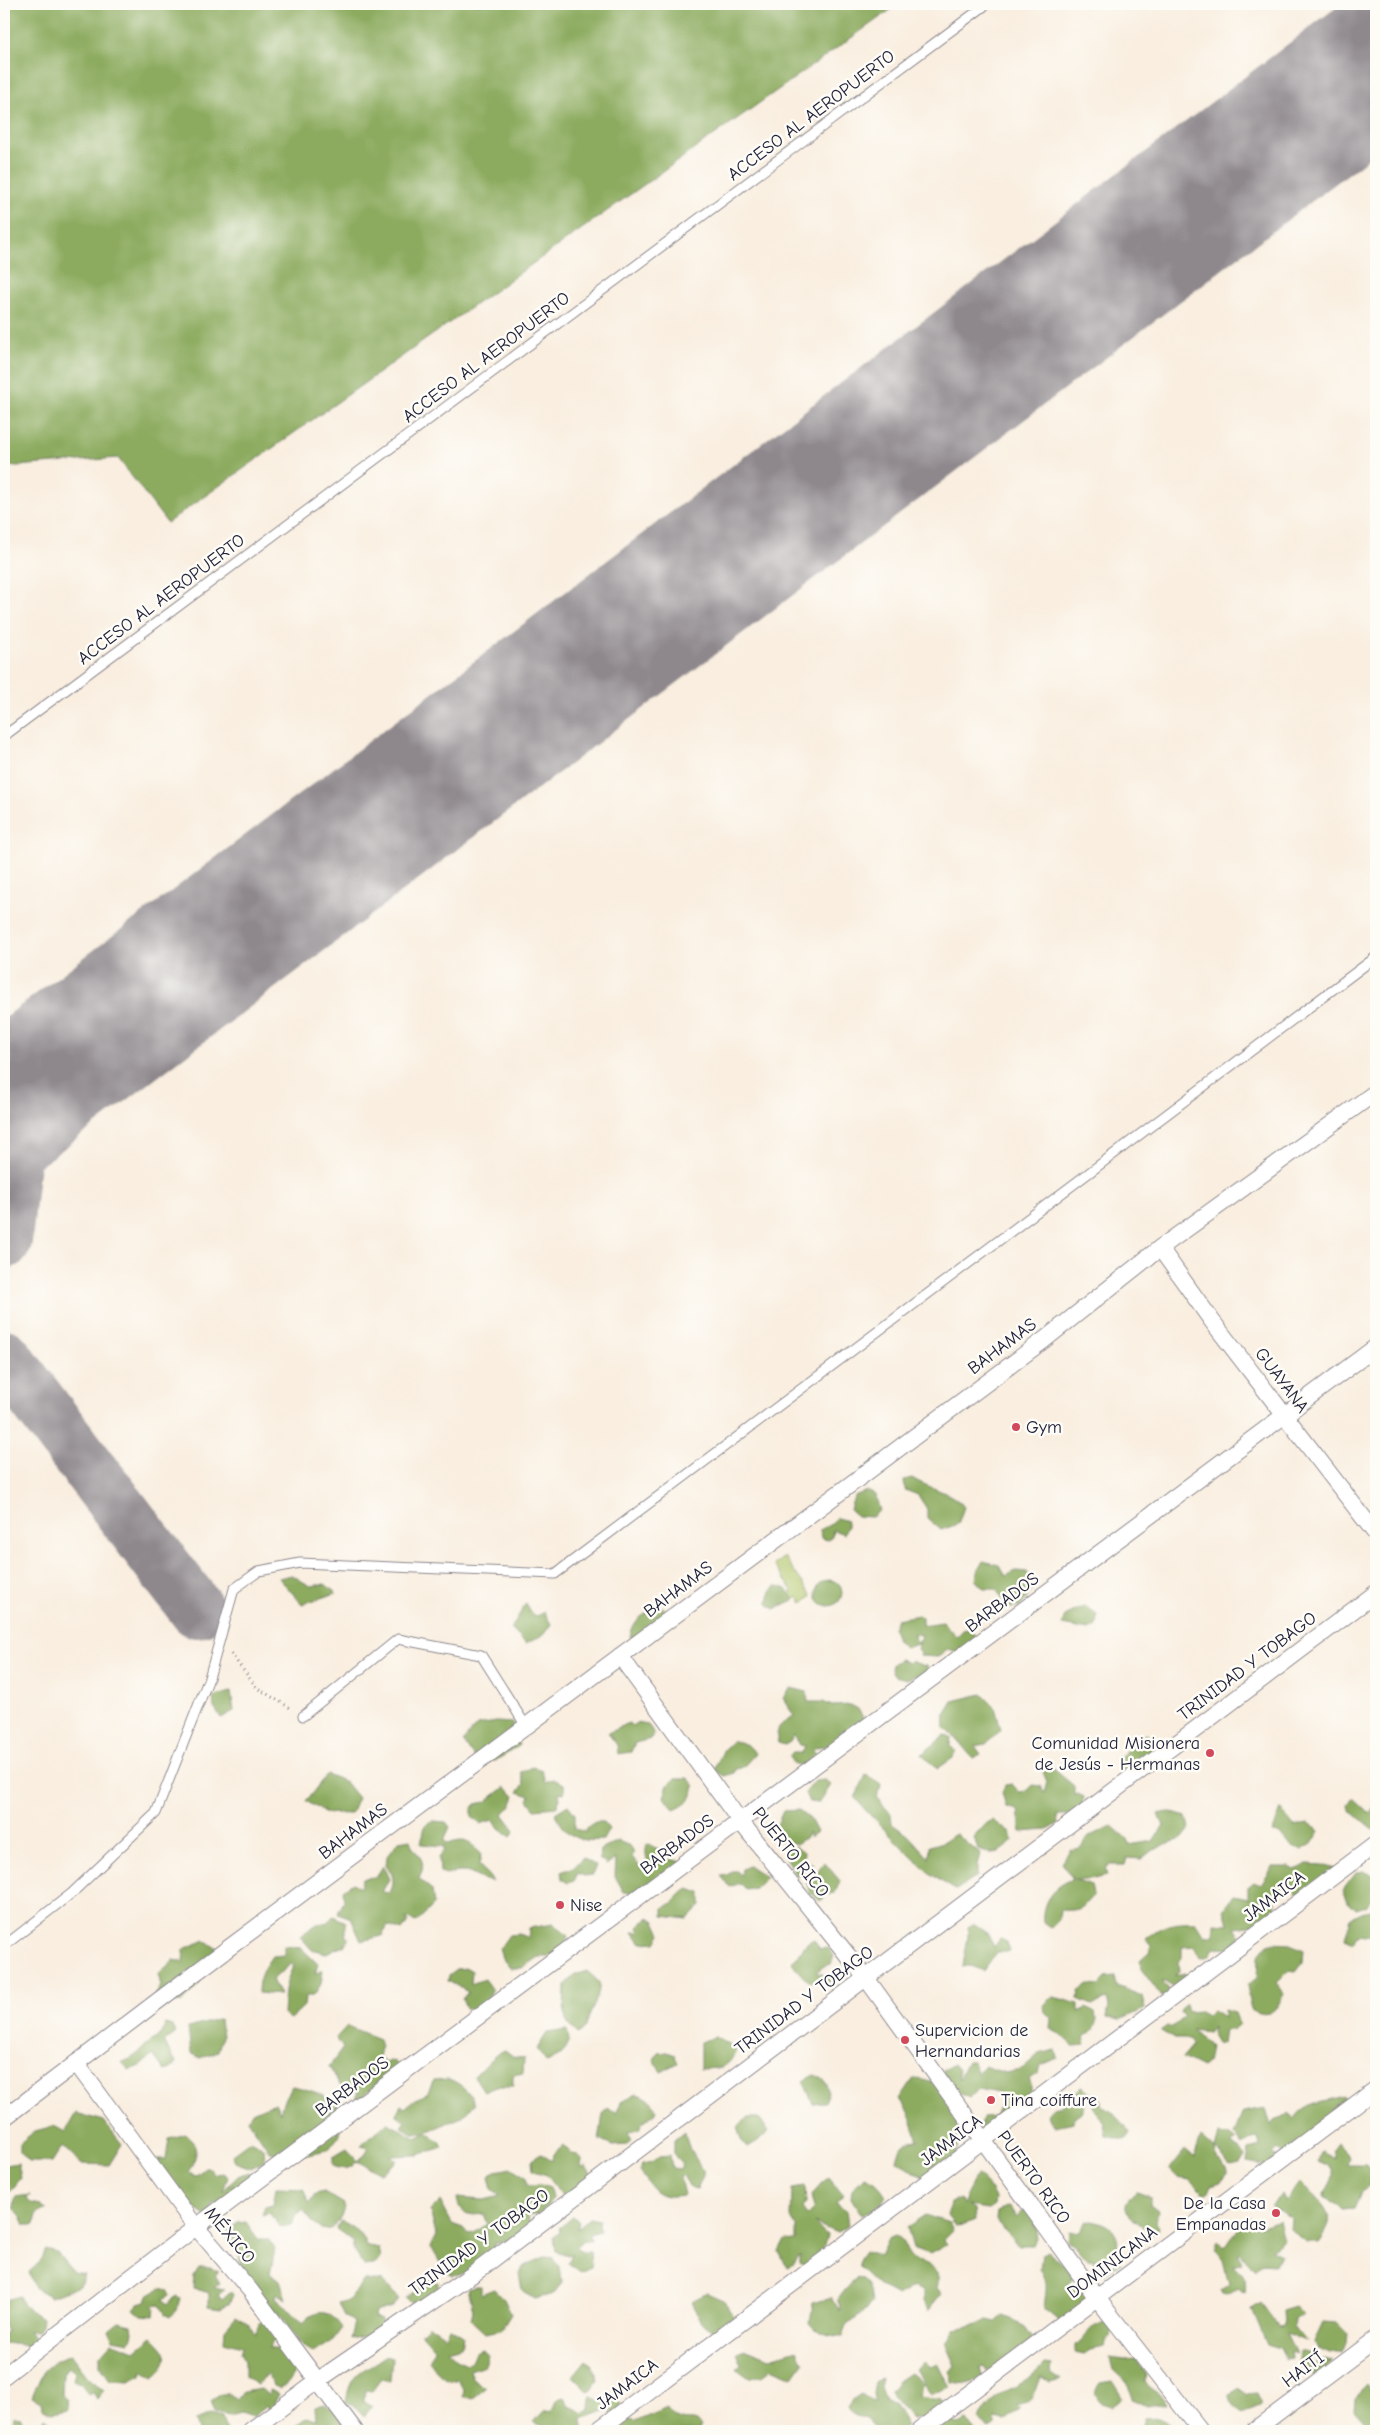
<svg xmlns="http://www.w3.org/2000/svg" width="1380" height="2435" font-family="'Comic Neue',sans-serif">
	<rect width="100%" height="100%" fill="#fdfcf7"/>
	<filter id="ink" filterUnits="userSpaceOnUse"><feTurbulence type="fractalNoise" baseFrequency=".02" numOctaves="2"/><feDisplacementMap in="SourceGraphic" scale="10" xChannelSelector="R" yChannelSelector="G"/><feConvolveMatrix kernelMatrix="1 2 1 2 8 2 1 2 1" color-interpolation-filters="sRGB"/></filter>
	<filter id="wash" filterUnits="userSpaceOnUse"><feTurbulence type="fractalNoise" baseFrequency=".0096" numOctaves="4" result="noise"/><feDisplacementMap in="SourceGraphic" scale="20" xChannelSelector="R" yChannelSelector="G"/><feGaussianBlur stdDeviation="1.12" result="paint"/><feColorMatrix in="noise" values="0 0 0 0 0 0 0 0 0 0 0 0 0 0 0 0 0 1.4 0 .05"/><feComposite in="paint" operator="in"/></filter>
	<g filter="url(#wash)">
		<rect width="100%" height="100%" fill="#f9eedf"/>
		<polygon fill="#b0c66b" stroke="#697453" points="784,1557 812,1596 802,1603 798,1597 794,1600 789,1594 793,1591 774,1565"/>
		<g fill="#8cab5f" stroke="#57664d">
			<polygon points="4,4 899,4 167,523 118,458 4,467"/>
			<path d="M912,1478C927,1488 954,1492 964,1507L958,1524L941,1530L927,1518V1509L918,1495L905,1490L904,1480Z"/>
			<polygon points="867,1491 875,1495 880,1510 872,1517 857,1516 850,1510 854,1496"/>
			<polygon points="837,1518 847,1521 847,1527 844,1534 833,1530 832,1537 828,1540 821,1538 820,1530 833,1523"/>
			<polygon points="983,1561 999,1565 1006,1576 1016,1571 1027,1572 1036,1585 1020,1607 1008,1608 996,1589 984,1589 976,1581 977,1572"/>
			<polygon points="292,1575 310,1586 325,1584 336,1593 302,1604 279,1578"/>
			<circle cx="829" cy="1593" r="13"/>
			<path d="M777,1586L785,1588L794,1600L775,1609L768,1604C768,1597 770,1589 777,1586Z"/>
			<polygon points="526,1603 534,1617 544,1612 551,1624 544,1634 526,1644 511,1629"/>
			<polygon points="1085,1606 1097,1615 1096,1626 1089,1630 1062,1625 1065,1616"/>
			<path d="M663,1607L672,1620L647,1638L630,1637C634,1616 646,1613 663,1607Z"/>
			<polygon points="919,1615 922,1618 922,1625 943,1622 957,1637 963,1630 968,1629 978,1638 964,1655 949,1649 938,1657 921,1656 917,1649 921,1635 913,1634 918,1644 905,1648 897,1640 893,1628 897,1619"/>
			<polygon points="900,1659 908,1663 910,1661 928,1667 926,1672 907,1679 895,1676 891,1670 892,1664"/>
			<path d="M791,1688L807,1692L808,1702H823L832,1706L851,1705L858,1709L865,1721L841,1744L816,1747L813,1750L816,1753L802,1767C795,1766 792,1763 789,1756L793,1753H802L805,1746L800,1745L794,1735L790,1742L785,1745L778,1743C774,1729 782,1722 794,1716L783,1698Z"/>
			<polygon points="231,1692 234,1711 221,1718 214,1708 213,1697"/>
			<path d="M982,1694L995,1707L1001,1730L986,1744L975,1746L981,1754L973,1758C963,1748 956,1736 944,1728L945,1714L953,1701Z"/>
			<polygon points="496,1722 513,1723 519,1746 495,1761 475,1759 463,1741 477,1725"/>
			<polygon points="629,1723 632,1726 636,1723 648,1725 654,1733 651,1739 635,1743 631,1752 618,1754 617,1745 608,1733"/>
			<path d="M1147,1734L1155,1742L1152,1755L1138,1773L1124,1772L1118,1764V1759C1132,1750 1125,1741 1147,1734Z"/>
			<polygon points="945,1735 951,1737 950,1746 956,1751 953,1758 937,1769 922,1754"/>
			<path d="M733,1741C742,1742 751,1745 755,1754L743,1767L735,1770V1773L724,1776L714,1770L724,1749Z"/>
			<path d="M1044,1761L1074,1786V1795L1078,1794L1084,1797L1083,1805C1075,1811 1068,1819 1057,1815L1058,1824L1048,1830L1021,1832L1018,1810L1006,1807L1002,1792L1005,1785L1012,1784L1019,1792L1026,1791L1032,1785L1040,1786L1044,1793L1047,1782L1041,1767Z"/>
			<polygon points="534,1766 542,1771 545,1782 553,1779 564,1784 564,1793 559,1792 560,1799 556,1807 535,1809 528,1800 530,1796 518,1792 524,1784 521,1772"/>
			<polygon points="327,1774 345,1782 358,1798 351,1814 326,1813 306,1801"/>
			<path d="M866,1775L882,1784L876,1797L891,1814L892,1824L908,1835L929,1858L930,1846L940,1843L956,1834L980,1854L977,1865V1876L956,1890C928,1875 915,1860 893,1838C880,1825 867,1813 855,1798Z"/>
			<path d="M676,1778H688L695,1786C692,1800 688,1803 674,1809L668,1803L664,1797L668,1785Z"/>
			<polygon points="825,1780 831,1785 819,1803 809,1802 805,1793 815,1781"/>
			<polygon points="505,1787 515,1796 512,1804 503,1814 515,1830 511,1837 499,1828 493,1820 480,1824 472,1817 472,1809 476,1804 486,1802"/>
			<polygon points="1354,1798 1370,1813 1376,1805 1376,1832 1350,1810 1349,1805"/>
			<path d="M568,1805L575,1814V1829L586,1832V1828L595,1822H603L609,1829L603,1840C575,1842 567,1837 555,1813Z"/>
			<path d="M1281,1809L1294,1826L1309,1824L1320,1831L1312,1844L1302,1850C1284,1847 1289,1835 1272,1833Z"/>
			<polygon points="799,1810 810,1819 817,1832 810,1837 808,1832 806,1837 797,1844 789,1842 783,1844 791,1848 792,1851 796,1846 804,1852 802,1862 807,1861 813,1864 809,1869 813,1873 817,1872 824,1862 840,1881 835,1893 829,1894 827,1892 823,1899 819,1901 809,1892 805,1874 797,1876 783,1852 783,1843 772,1836 783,1811"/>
			<path d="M1169,1812L1187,1817L1190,1829L1182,1839L1166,1844L1141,1859L1127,1858L1125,1865H1109L1105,1870L1107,1875L1090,1879H1075L1091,1885L1093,1895C1082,1909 1078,1911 1060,1910L1059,1920L1051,1928L1043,1922C1041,1901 1054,1886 1073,1879L1061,1863L1070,1850L1080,1848L1089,1837L1112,1826L1126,1838L1129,1845L1153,1841L1163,1826L1158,1814Z"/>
			<path d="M993,1820L1010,1833L1013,1840C1003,1853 994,1856 978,1850L974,1837L987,1823Z"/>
			<path d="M433,1821L446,1822L450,1827L444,1840L448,1844C466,1838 469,1841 481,1855L479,1865L493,1881C470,1880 476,1866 446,1875L440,1872L439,1858L444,1851V1846L421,1844L425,1826Z"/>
			<path d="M410,1839C413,1857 430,1855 419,1879L432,1890L434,1905L416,1922L406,1918L408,1923L402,1931L388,1926L382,1936L361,1941L351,1918L338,1913L344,1901L343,1890L353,1883L360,1888L363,1878L376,1877L383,1866L389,1879L382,1892L390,1893C395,1881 394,1875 386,1865L387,1856L399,1841Z"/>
			<path d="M618,1841L630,1846L634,1853L632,1857L642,1869H647C648,1860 644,1853 647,1844L668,1853L660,1857L679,1861L688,1866L687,1874L676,1882L663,1879L642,1895L624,1892L615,1876L616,1859L607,1865L599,1859L600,1850Z"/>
			<polygon points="583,1858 596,1866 592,1875 584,1876 578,1873 574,1881 568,1883 562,1879 561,1872 573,1867"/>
			<path d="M1307,1864L1324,1865L1341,1871L1302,1900L1294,1889L1285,1886L1274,1896L1276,1908C1264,1919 1253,1927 1235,1928L1240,1936L1232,1948L1214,1947L1209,1956L1200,1958L1194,1946L1182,1947V1958L1178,1962L1179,1971L1175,1975L1185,1973L1188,1977L1174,1988L1165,1982H1162L1169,1989V1995L1162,1997L1141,1969L1140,1960L1149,1952L1151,1945L1146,1939C1161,1924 1175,1922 1196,1923L1205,1936L1214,1934V1923L1228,1924L1224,1909L1234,1895L1248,1898V1886L1253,1882L1261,1885L1273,1867H1290L1295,1870Z"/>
			<polygon points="749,1866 766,1877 755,1888 746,1890 739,1883 730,1887 721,1876 728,1875 731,1871 737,1871 741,1875 742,1869"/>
			<polygon points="1363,1872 1376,1876 1376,1897 1373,1897 1365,1906 1355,1909 1349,1903 1343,1890 1356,1873"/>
			<path d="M688,1889L701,1893V1905L688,1919L663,1916V1908C675,1904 678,1894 688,1889Z"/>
			<polygon points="1376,1903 1375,1936 1358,1934 1354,1942 1345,1938 1350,1918 1370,1909"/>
			<polygon points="333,1916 346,1922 346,1934 349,1939 344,1946 326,1953 311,1949 300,1936 317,1924 329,1922"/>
			<polygon points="649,1917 655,1921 661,1934 656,1942 641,1943 633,1932 640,1932 638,1927"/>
			<polygon points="554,1924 568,1936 564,1947 551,1957 538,1957 522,1968 510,1968 502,1958 499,1949 509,1935 519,1934 528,1938 529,1928"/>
			<path d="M973,1924L988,1934L994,1947L1000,1939L1007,1942L1010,1952H997L984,1971L970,1966L963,1968C964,1953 969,1942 968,1927Z"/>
			<path d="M814,1939L820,1949L829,1948L834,1956L831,1964L822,1967L817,1974L828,1975L831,1981C810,1987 803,1979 792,1962L807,1943Z"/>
			<polygon points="203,1941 221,1949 202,1971 199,1984 182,2004 154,1997 161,1986 158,1974 174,1960 183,1962 184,1949"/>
			<path d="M1269,1943L1290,1944L1304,1950L1303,1963L1296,1972L1289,1971L1277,1983L1285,1994C1276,2010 1269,2020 1251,2009L1248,1997L1249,1984L1257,1978L1258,1956Z"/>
			<path d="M284,1946L301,1948L318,1964L315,1974L323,1970L321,1984L315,1994L305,1997L304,2006L290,2019L283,2014C285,1992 283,1986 294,1965L292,1963L272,1980L280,1995L258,1993C258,1977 263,1969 272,1956L284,1955Z"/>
			<polygon points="467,1968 472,1971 471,1984 484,1979 492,1990 486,2005 476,2011 466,2009 462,1999 468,1992 448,1981 449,1975 457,1969"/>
			<path d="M587,1971L599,1982C601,1998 589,2011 586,2027L578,2034L568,2024L564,2008L565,1986L575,1975Z"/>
			<polygon points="1115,1977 1117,1986 1142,1996 1145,2009 1120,2020 1107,2018 1109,2007 1107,1999 1092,2005 1078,1999 1079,1991 1088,1985 1099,1986 1106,1978"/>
			<path d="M1053,1997L1079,2004V2012L1086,2008L1095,2013C1098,2025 1094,2031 1084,2037L1086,2045L1073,2046L1060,2034L1050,2029L1051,2017L1044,2012L1043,2006Z"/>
			<polygon points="1186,2005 1188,2012 1200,2011 1207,2015 1213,2010 1224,2017 1224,2010 1235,2013 1239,2024 1232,2030 1225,2030 1223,2044 1217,2043 1211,2033 1212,2027 1208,2032 1192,2030 1210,2046 1207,2064 1202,2068 1182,2058 1193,2045 1190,2039 1174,2039 1161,2031 1168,2026 1172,2027 1184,2017 1179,2011"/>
			<polygon points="220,2019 222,2037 218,2051 200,2058 191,2053 188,2028"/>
			<path d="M166,2024L173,2026L176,2033L164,2042L176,2062L171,2069L165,2071L153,2055L140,2066L129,2070L122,2062C141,2057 143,2043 158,2038Z"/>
			<polygon points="347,2026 379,2039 381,2048 379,2058 385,2063 393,2060 399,2066 356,2102 358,2091 349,2092 341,2087 329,2067 343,2048 336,2038"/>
			<polygon points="567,2030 569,2040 562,2054 547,2062 537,2049 547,2033"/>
			<path d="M716,2037L736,2049C729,2070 720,2068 700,2069V2042Z"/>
			<path d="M505,2050L514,2057L524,2058L523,2073L513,2075V2086H500L484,2091L474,2076C484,2067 492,2055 505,2050Z"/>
			<path d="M1056,2050L1058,2058L1040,2065L1038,2073L1029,2079C1038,2097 1016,2107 1003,2113L1001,2127L993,2133L978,2128L984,2117L995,2116L1002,2100L998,2093L978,2089L971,2097L945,2087L942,2083L944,2070L953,2064L958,2070L959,2079L967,2061H972L978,2073L984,2066L1005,2073L1021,2070L1039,2054Z"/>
			<polygon points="667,2051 674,2054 678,2063 661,2072 654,2059 659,2052"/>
			<path d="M814,2075C828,2079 831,2088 825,2102L813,2103L803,2081Z"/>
			<path d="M914,2078C946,2079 955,2105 967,2130L958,2145L955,2162L932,2179L912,2172L897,2160C900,2146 903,2141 918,2140L908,2111L900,2099Z"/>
			<path d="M449,2079C461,2084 470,2091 475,2104L462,2117L426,2132L440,2141L443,2147L418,2155L390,2156L397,2161L381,2174L357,2161C350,2170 344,2170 333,2166V2157L347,2149L357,2161L365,2155L369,2148L361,2146C369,2134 378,2132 388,2123L416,2138L425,2133H413L401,2127L405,2121L396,2114L401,2105L405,2108L415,2099L427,2094L434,2080Z"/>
			<path d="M292,2086C313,2090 325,2095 341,2108L339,2136L328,2150L290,2157L270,2152L248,2119L253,2111L275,2103L280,2113L284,2099Z"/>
			<path d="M1081,2087L1090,2093L1100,2096L1102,2106C1114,2113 1122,2122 1130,2133L1125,2140L1107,2136L1105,2122L1095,2111L1090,2094L1081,2113L1074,2118V2122L1055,2126L1048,2118L1047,2113L1053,2108L1061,2106L1072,2091H1078Z"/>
			<path d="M636,2094C647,2096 653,2101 657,2111L642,2123L639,2130L628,2132L631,2139L627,2145L612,2146L599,2140L603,2115L608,2108L616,2114L621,2102Z"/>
			<path d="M1343,2097L1356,2108L1283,2154L1278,2149L1273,2154L1277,2156L1268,2166L1247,2162L1249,2151L1260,2147L1258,2138L1252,2139L1243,2146L1234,2134L1243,2112L1266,2108L1271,2127L1274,2121L1283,2118L1288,2113L1295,2119C1303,2103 1327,2102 1343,2097Z"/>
			<polygon points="76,2113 104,2121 122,2144 109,2165 81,2164 62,2146 52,2162 29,2162 20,2152 20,2143 35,2131 54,2126 65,2132"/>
			<polygon points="748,2118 758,2118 769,2131 759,2141 748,2148 741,2140 737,2127"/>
			<path d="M685,2131C687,2146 694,2161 705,2171L697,2189L689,2187L683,2175L680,2178L684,2195C658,2199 654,2192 640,2171L642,2164L652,2162L659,2156L670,2155L672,2168L680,2169L682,2164L674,2153V2140Z"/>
			<path d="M185,2134C200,2147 198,2154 189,2171L195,2176L205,2168H210L215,2174L223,2173L228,2177L223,2191L238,2176L248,2172L252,2179L221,2209L213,2203L208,2218C185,2199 170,2187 157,2159H166L169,2139Z"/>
			<path d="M1219,2134L1228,2135L1237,2141L1231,2145L1241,2151L1245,2157L1239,2164L1230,2166L1220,2152L1215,2150C1216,2159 1226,2163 1227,2173L1222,2181L1211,2184L1207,2193L1202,2192L1190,2180L1177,2178L1169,2170L1185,2150L1194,2158L1201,2137L1215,2149Z"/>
			<polygon points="251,2140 264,2149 265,2161 251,2168 235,2162 232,2154"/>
			<path d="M1336,2144L1349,2157L1347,2164H1367L1371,2171L1369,2187L1361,2192L1354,2208L1342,2209L1337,2204L1323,2197C1332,2181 1342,2170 1319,2161L1322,2152L1334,2159L1331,2151Z"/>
			<polygon points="563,2145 572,2154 578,2155 582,2160 581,2167 586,2166 597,2181 579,2194 561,2194 547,2175 533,2171 532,2160 541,2154 552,2161 553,2154"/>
			<polygon points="18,2163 21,2178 10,2192 4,2186 4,2165"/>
			<path d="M512,2168L526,2177L527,2186L541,2185L550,2188L552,2199L542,2213L530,2216L527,2214L529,2231L523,2237L494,2244L493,2260L476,2272L453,2276L445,2271L431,2247L436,2235L430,2211L440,2201L452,2224L463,2228L468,2234L473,2233L488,2224L484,2214C470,2216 459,2215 457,2198L484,2200L500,2196L492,2190L489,2177L495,2171Z"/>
			<polygon points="865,2176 875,2181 886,2196 877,2209 862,2215 851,2198 852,2190"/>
			<path d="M976,2176C986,2179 990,2189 995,2198L994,2205L988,2209L968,2206L974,2210L975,2221L965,2225L955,2226L947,2216L950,2203L960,2199L965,2205L966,2195Z"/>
			<polygon points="828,2177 843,2196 836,2203 846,2210 848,2227 837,2233 814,2223 827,2235 823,2249 826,2259 811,2270 800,2263 800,2255 794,2264 787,2267 779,2252 785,2240 796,2241 796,2226 791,2218 792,2188 805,2186 806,2203 802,2208 807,2215 814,2208 811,2196"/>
			<path d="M1300,2182C1320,2204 1342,2212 1318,2242H1305L1291,2228L1292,2219L1271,2204L1281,2194L1285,2201Z"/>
			<path d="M276,2188L303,2189L309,2203L315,2194L324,2192L344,2204C344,2218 331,2238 316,2226C311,2222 308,2214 304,2209L296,2215L291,2225L281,2227L269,2213L262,2215L265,2207L273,2205Z"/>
			<path d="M1136,2192L1150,2197V2205L1158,2211L1156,2222L1159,2227L1155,2233C1146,2230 1124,2217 1126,2205C1126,2200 1132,2196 1136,2192Z"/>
			<path d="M30,2195L27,2199L31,2203L41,2205L47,2210C37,2210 36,2216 35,2225H25L21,2216L14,2208L15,2197Z"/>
			<path d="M1008,2208L1012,2209L1015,2217L1022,2210C1039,2218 1040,2230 1033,2245H1019L1004,2232L997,2219L998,2212Z"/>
			<polygon points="925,2215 949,2223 953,2231 944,2240 947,2244 929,2254 913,2248 907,2227"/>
			<path d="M1247,2216L1260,2228L1279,2221L1284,2239L1270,2249L1280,2254L1275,2265L1262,2264L1255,2270L1241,2253H1238L1243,2262L1234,2265C1244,2273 1247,2279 1245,2293L1237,2288L1228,2295L1223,2294L1221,2290L1229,2284L1223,2260L1215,2250L1218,2240L1225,2248Z"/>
			<polygon points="573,2217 579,2221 577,2229 589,2218 599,2220 600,2231 590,2234 591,2241 583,2240 576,2247 582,2252 590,2252 591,2266 581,2272 568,2263 572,2254 568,2255 556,2251 554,2237 560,2232 559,2228"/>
			<path d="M1091,2220C1113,2223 1124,2236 1114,2257L1121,2263L1105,2274L1095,2270L1093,2259L1088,2260L1075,2245L1068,2241L1069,2231L1079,2233L1087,2221Z"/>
			<polygon points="341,2221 354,2228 365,2240 365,2246 379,2249 381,2259 374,2265 364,2266 353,2249 352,2240 336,2229"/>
			<path d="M246,2222L258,2239H268L275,2249L270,2274L280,2280L286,2299L276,2293L275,2297C287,2305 291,2315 303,2323C318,2307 330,2310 342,2328L333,2340L313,2353L292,2334L282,2316L268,2309L242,2274L239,2254L228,2237V2230L238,2223Z"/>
			<path d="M895,2236C906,2241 904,2250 911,2257C922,2268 944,2262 937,2288L942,2294L928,2311L924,2301V2290L914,2286L897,2296L880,2287L858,2266L859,2258L864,2251L880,2257L888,2239Z"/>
			<polygon points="46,2250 57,2253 73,2272 84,2274 80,2286 51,2297 35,2288 29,2272 37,2265"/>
			<path d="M1047,2250L1075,2274L1069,2284L1071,2286L1079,2285L1087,2294L1086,2304L1060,2322L1044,2309C1045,2293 1050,2282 1040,2269L1042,2253Z"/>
			<polygon points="545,2257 553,2258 560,2267 562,2283 553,2294 535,2299 522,2290 519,2273 524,2266"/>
			<polygon points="199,2268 211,2268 219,2272 215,2275 220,2283 214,2288 225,2290 218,2295 222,2300 231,2292 233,2295 229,2304 220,2308 209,2306 209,2293 193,2288 194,2275"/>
			<polygon points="433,2277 438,2282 438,2291 426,2299 411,2304 406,2298"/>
			<path d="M857,2277C870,2282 870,2290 872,2302L865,2311L847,2326L843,2337C828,2337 820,2335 810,2323L813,2303L831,2297L840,2311L841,2309L837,2299Z"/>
			<polygon points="374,2280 383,2281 399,2299 392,2307 375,2312 374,2318 382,2320 381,2330 373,2334 350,2339 354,2322 344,2316 338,2303 349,2300 364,2281"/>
			<polygon points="474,2286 481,2286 481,2294 494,2289 504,2299 511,2314 501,2330 485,2333 471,2320 473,2310 468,2288"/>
			<polygon points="160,2288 167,2290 170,2296 164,2300 168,2305 176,2296 180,2298 177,2309 170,2317 166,2315 160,2305 153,2306 155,2308 154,2316 141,2315 134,2309 139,2303 146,2301 148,2295"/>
			<path d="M707,2293L725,2301L739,2325L725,2335C702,2327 700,2324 692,2301Z"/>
			<polygon points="20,2296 24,2306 42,2318 41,2326 38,2331 29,2331 36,2339 31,2346 4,2343 4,2333 7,2332 4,2325 4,2298 6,2300"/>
			<polygon points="1261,2304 1278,2327 1283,2326 1282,2311 1295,2307 1304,2314 1294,2320 1293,2328 1304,2336 1307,2341 1286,2334 1296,2355 1290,2353 1291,2359 1285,2360 1280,2349 1267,2345 1252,2310"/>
			<polygon points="236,2316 249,2324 255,2334 260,2322 271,2323 280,2333 278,2341 272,2342 270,2349 279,2349 295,2372 287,2384 279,2388 273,2386 269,2374 257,2385 245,2376 245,2361 240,2353 242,2346 224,2341 225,2329"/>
			<polygon points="1003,2316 1024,2325 1037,2344 987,2372 984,2367 980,2368 983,2380 966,2384 951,2382 950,2371 956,2366 946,2343 954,2329 979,2325 987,2320 996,2322"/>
			<polygon points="119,2322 132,2325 133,2332 130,2342 114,2339 109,2330"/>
			<path d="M1103,2322L1109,2323L1112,2332L1105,2347L1090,2350L1083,2355L1074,2353V2345C1089,2338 1087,2328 1103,2322Z"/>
			<polygon points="1323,2322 1338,2323 1348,2333 1347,2344 1343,2354 1329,2354 1317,2349 1314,2341"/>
			<path d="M429,2325L445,2336L449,2327L463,2336L461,2346L447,2350L458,2360L467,2364L471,2361L475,2352L483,2349L488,2355L485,2365L470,2370L472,2379L486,2388L473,2398L462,2396L463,2389L458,2380C444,2381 438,2372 429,2361L435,2349L421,2333Z"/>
			<path d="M152,2337C169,2353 173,2361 153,2377L142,2370L141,2375L129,2381L110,2380L101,2367V2354L112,2342L135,2351Z"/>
			<polygon points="746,2349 769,2358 797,2350 803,2363 793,2377 771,2368 763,2377 748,2377 737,2369 741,2364 736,2352"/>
			<path d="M1300,2352H1304L1312,2355L1307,2367C1320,2367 1317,2355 1333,2363L1320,2376L1309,2372L1298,2365Z"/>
			<path d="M71,2355L91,2381L104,2389L97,2399L93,2392L88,2395L81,2383L73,2380L75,2372L68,2367L63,2373L62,2395L67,2400L68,2410L51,2413L42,2408L41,2402L32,2397C35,2387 41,2380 44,2370L55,2361Z"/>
			<path d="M385,2356L392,2358L390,2381L381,2379L372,2391L365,2390L364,2401L373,2406L364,2416L354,2405L346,2402C351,2369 363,2373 385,2356Z"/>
			<path d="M1110,2358L1125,2360L1136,2359L1147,2375L1145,2382C1151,2392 1161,2393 1168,2403L1147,2406L1133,2399L1124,2380L1113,2370Z"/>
			<polygon points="586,2360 592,2365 598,2380 592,2389 588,2391 573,2376"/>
			<polygon points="924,2362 930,2367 938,2364 949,2387 931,2395 915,2369"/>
			<path d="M1044,2364L1051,2365L1050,2372L1061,2379L1050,2382L1041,2377L1033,2399L1028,2403L1016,2406L1021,2409L1005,2421L995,2419L996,2425L989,2429L979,2421C991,2390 1023,2389 1044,2364Z"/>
			<polygon points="910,2373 922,2383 919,2397 941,2400 950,2415 948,2418 959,2425 967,2421 975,2431 941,2431 941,2422 912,2419 893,2397 890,2391 898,2381"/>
			<path d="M881,2378L880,2387L885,2401L894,2403L907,2426L898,2431H865L874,2428L865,2418C856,2419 853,2416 848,2408L855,2398L861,2394L875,2403L873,2394L875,2382Z"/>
			<path d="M1112,2381L1122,2397L1112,2406L1101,2403C1094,2395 1094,2392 1100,2383Z"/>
			<polygon points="1368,2385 1376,2398 1376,2427 1370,2427 1354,2409 1355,2398"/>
			<path d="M1237,2387L1247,2394L1257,2393L1262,2404L1243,2412C1237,2408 1229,2403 1229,2395Z"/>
			<polygon points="261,2389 269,2396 269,2390 279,2394 275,2402 275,2410 270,2412 267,2405 252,2417 240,2413 229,2416 215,2412 211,2401 221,2393 228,2393 237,2400 243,2392"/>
			<polygon points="612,2394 627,2409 621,2414 604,2411 582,2419 583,2427 581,2431 546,2431 544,2427 534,2422 544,2411 552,2410 556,2401 565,2397 568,2405 584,2413 590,2410 591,2395 600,2401"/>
			<polygon points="324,2404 335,2410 343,2424 337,2429 340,2431 296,2431 296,2425 307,2417 316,2420 315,2407"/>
			<path d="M666,2408C681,2429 689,2415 701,2425L698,2431H617L628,2419L635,2422Z"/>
			<polygon points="211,2414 222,2417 226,2431 199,2431 196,2420"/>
			<polygon points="14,2417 21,2418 24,2425 32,2431 45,2418 55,2426 56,2431 19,2431 14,2425"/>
			<polygon points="1160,2417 1177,2431 1141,2431 1145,2418"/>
		</g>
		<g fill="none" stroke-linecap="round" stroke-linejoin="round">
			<g stroke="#8e888d" stroke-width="56">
				<polyline points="4,1241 19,1094"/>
				<polyline points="4,1357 197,1610"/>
			</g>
			<polyline stroke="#8e888d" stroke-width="140" points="4,1106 1376,65"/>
		</g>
	</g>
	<g filter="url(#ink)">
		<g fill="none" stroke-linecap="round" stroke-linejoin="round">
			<g stroke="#8e888d" stroke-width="11">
				<g id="lane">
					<polyline points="4,736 987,4"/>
					<polyline points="303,1716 398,1639 481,1655 526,1726"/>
					<polyline points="4,1946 72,1893 156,1813 209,1678 234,1589 259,1571 300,1563 555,1574 1376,957"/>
				</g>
			</g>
			<g stroke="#8e888d" stroke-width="18">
				<g id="street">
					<polyline points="1160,1248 1212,1321 1376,1534"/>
					<polyline points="620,1656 740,1821 866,1978 1097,2298 1201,2431"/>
					<polyline points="76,2063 196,2227 250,2290 355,2431"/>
					<polyline points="4,2118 171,1991 1044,1340 1160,1248 1376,1092"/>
					<polyline points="4,2376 196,2227 1376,1347"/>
					<polyline points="250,2431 317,2381 476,2272 1376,1593"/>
					<polyline points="597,2431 1376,1844"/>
					<polyline points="919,2431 1376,2089"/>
					<polyline points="1253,2431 1376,2339"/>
				</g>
			</g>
			<g stroke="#8e888d" stroke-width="3" stroke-dasharray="1 4" stroke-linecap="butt">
				<polyline points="197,1610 209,1625"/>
				<polyline points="231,1654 257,1688 292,1709"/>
			</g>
			<use href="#lane" stroke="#fff" stroke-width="9"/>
			<use href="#street" stroke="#fff" stroke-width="16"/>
		</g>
	</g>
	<g fill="#d1495b" stroke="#fdfcf7" stroke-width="2">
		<circle cx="1016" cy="1427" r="5"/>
		<circle cx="1210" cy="1753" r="5"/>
		<circle cx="560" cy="1905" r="5"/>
		<circle cx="905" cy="2040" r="5"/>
		<circle cx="991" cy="2100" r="5"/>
		<circle cx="1276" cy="2213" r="5"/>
	</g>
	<g text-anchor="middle" stroke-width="5" stroke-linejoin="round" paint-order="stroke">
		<g font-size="18" fill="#22223b" stroke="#fdfcf7">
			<text transform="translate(811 115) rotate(-37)" y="6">ACCESO AL AEROPUERTO</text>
			<text transform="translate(486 357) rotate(-37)" y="6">ACCESO AL AEROPUERTO</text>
			<text transform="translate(161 599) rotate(-37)" y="6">ACCESO AL AEROPUERTO</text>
			<text transform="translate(1002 1346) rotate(-37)" y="6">BAHAMAS</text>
			<text transform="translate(1282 1380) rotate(53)" y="6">GUAYANA</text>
			<text transform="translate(678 1589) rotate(-37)" y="6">BAHAMAS</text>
			<text transform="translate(1002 1602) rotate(-37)" y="6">BARBADOS</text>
			<text transform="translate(1247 1666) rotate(-37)" y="6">TRINIDAD Y TOBAGO</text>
			<text transform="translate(353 1831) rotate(-37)" y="6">BAHAMAS</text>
			<text transform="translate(677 1844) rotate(-37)" y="6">BARBADOS</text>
			<text transform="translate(791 1852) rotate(51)" y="6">PUERTO RICO</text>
			<text transform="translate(1274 1896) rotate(-37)" y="6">JAMAICA</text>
			<text transform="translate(804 2000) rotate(-37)" y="6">TRINIDAD Y TOBAGO</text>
			<text transform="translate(352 2086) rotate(-37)" y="6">BARBADOS</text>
			<text transform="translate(951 2140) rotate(-37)" y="6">JAMAICA</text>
			<text transform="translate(1034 2177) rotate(54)" y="6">PUERTO RICO</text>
			<text transform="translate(230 2235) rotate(50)" y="6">MÉXICO</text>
			<text transform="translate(479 2242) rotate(-36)" y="6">TRINIDAD Y TOBAGO</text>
			<text transform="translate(1112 2262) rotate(-37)" y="6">DOMINICANA</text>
			<text transform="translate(1303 2369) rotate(-37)" y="6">HAITÍ</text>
			<text transform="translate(627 2384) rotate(-37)" y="6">JAMAICA</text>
		</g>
		<g font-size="18" fill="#22223b" stroke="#fdfcf7" text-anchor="start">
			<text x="1026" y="1433">Gym</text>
			<text x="1200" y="1749" text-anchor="end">Comunidad Misionera<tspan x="1200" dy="21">de Jesús - Hermanas</tspan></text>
			<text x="570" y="1911">Nise</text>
			<text x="915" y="2036">Supervicion de<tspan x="915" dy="21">Hernandarias</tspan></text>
			<text x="1001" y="2106">Tina coiffure</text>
			<text x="1266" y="2209" text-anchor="end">De la Casa<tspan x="1266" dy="21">Empanadas</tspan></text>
		</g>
	</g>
	<rect width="1380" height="2435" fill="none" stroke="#fdfcf7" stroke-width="20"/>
</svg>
